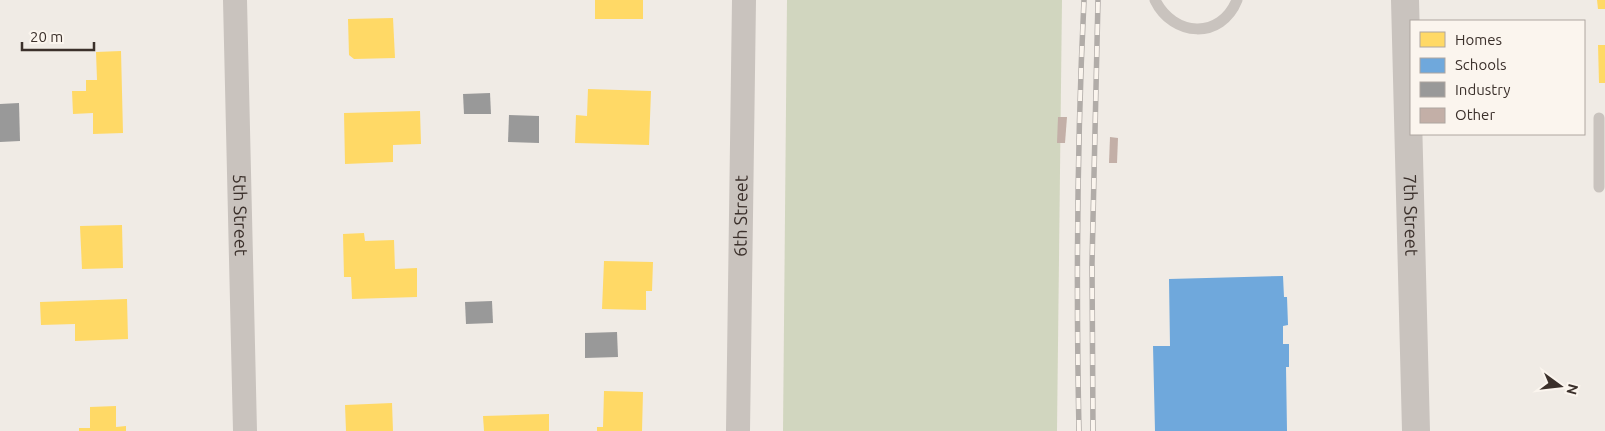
<svg xmlns="http://www.w3.org/2000/svg" width="1605" height="431" font-family="Ubuntu,sans-serif">
	<rect width="100%" height="100%" fill="#f0ebe5"/>
	<polygon fill="#d1d6bf" points="787,0 1062,0 1057,431 783,431"/>
	<g fill="#ffd966">
		<rect x="595" y="0" width="48" height="19"/>
		<polygon points="1597,0 1605,0 1605,9 1598,9"/>
		<polygon points="393,18 395,58 354,59 349,55 348,19"/>
		<polygon points="1598,45 1605,45 1605,83 1599,83"/>
		<polygon points="121,51 123,133 93,134 93,113 73,114 72,91 86,91 86,80 97,80 96,52"/>
		<polygon points="588,89 651,91 649,145 575,143 576,115 587,116"/>
		<polygon points="420,111 421,144 393,145 393,162 345,164 344,113"/>
		<polygon points="122,225 123,268 82,269 80,226"/>
		<polygon points="364,233 365,241 394,240 395,269 417,268 417,297 352,299 351,277 344,277 343,234"/>
		<polygon points="604,261 653,262 652,291 646,291 646,310 602,309"/>
		<polygon points="127,299 128,339 75,341 75,324 41,325 40,302"/>
		<polygon points="604,391 643,392 642,431 597,431 597,427 603,427"/>
		<polygon points="392,403 393,431 346,431 345,405"/>
		<polygon points="116,406 116,427 126,426 126,431 79,431 79,428 90,428 90,407"/>
		<polygon points="549,414 549,431 484,431 483,416"/>
	</g>
	<polygon fill="#6fa8dc" points="1283,276 1284,297 1287,297 1288,325 1283,326 1283,344 1289,344 1289,367 1286,367 1287,431 1155,431 1153,346 1170,346 1169,279"/>
	<g fill="#999">
		<polygon points="490,93 491,114 464,114 463,94"/>
		<polygon points="19,103 20,141 0,142 0,104"/>
		<polygon points="509,115 539,116 539,143 508,142"/>
		<polygon points="492,301 493,323 466,324 465,302"/>
		<polygon points="617,332 618,357 585,358 585,333"/>
	</g>
	<g fill="#c3afa7">
		<polygon points="1058,117 1067,117 1065,143 1057,143"/>
		<polygon points="1110,137 1118,138 1117,163 1109,163"/>
	</g>
	<g fill="none" stroke-linecap="round" stroke-linejoin="round">
		<g stroke="#c9c3be" stroke-width="11">
			<path d="M1155,0C1173,37 1221,40 1237,0"/>
			<polyline points="1599,118 1599,187"/>
		</g>
		<g stroke="#c9c3be" stroke-width="24">
			<path id="s1" d="M235,0L245,431"/>
			<path id="s2" d="M738,431L744,0"/>
		</g>
		<path stroke="#c9c3be" stroke-width="28" id="s3" d="M1405,0L1416,431"/>
		<g stroke="#b1aca8" stroke-width="5.5">
			<g id="rail">
				<path d="M1079,431C1076,288 1077,143 1084,0"/>
				<polyline points="1093,431 1092,264 1098,0"/>
			</g>
		</g>
		<use href="#rail" stroke="#fbf5ee" stroke-width="4" stroke-dasharray="11" stroke-linecap="butt"/>
	</g>
	<g text-anchor="middle" stroke-width="5" stroke-linejoin="round" paint-order="stroke">
		<g font-size="18" fill="#3b302b" stroke="#fbf5ee">
			<text dy="6" stroke="none"><textPath href="#s3" startOffset="215">7th Street</textPath></text>
			<text dy="6" stroke="none"><textPath href="#s1" startOffset="215">5th Street</textPath></text>
			<text dy="6" stroke="none"><textPath href="#s2" startOffset="215">6th Street</textPath></text>
		</g>
	</g>
	<rect x="1410" y="20" width="175" height="115" fill="#fbf5ee" stroke="#aea6a0"/>
	<rect x="1420" y="32" width="25" height="15" fill="#ffd966" stroke="#aea6a0"/>
	<text x="1455" y="45" font-size="15" fill="#3b302b">Homes</text>
	<rect x="1420" y="58" width="25" height="15" fill="#6fa8dc" stroke="#aea6a0"/>
	<text x="1455" y="70" font-size="15" fill="#3b302b">Schools</text>
	<rect x="1420" y="82" width="25" height="15" fill="#999999" stroke="#aea6a0"/>
	<text x="1455" y="95" font-size="15" fill="#3b302b">Industry</text>
	<rect x="1420" y="108" width="25" height="15" fill="#c3afa7" stroke="#aea6a0"/>
	<text x="1455" y="120" font-size="15" fill="#3b302b">Other</text>
	<g transform="translate(1560 386) rotate(105)" stroke="#fbf5ee" stroke-width="4" paint-order="stroke">
	<path d="M0-4L9 19L0 12L-9 19Z" fill="#3b302b"/>
	<text y="-8" font-size="14" font-weight="bold" text-anchor="middle" fill="#3b302b">N</text>
	</g>
	<path d="M22 42v8h72v-8" fill="none" stroke="#3b302b" stroke-width="2.5"/>
	<text x="30" y="42" font-size="15" fill="#3b302b" stroke="#fbf5ee" stroke-width="4" paint-order="stroke">20 m</text>
</svg>
